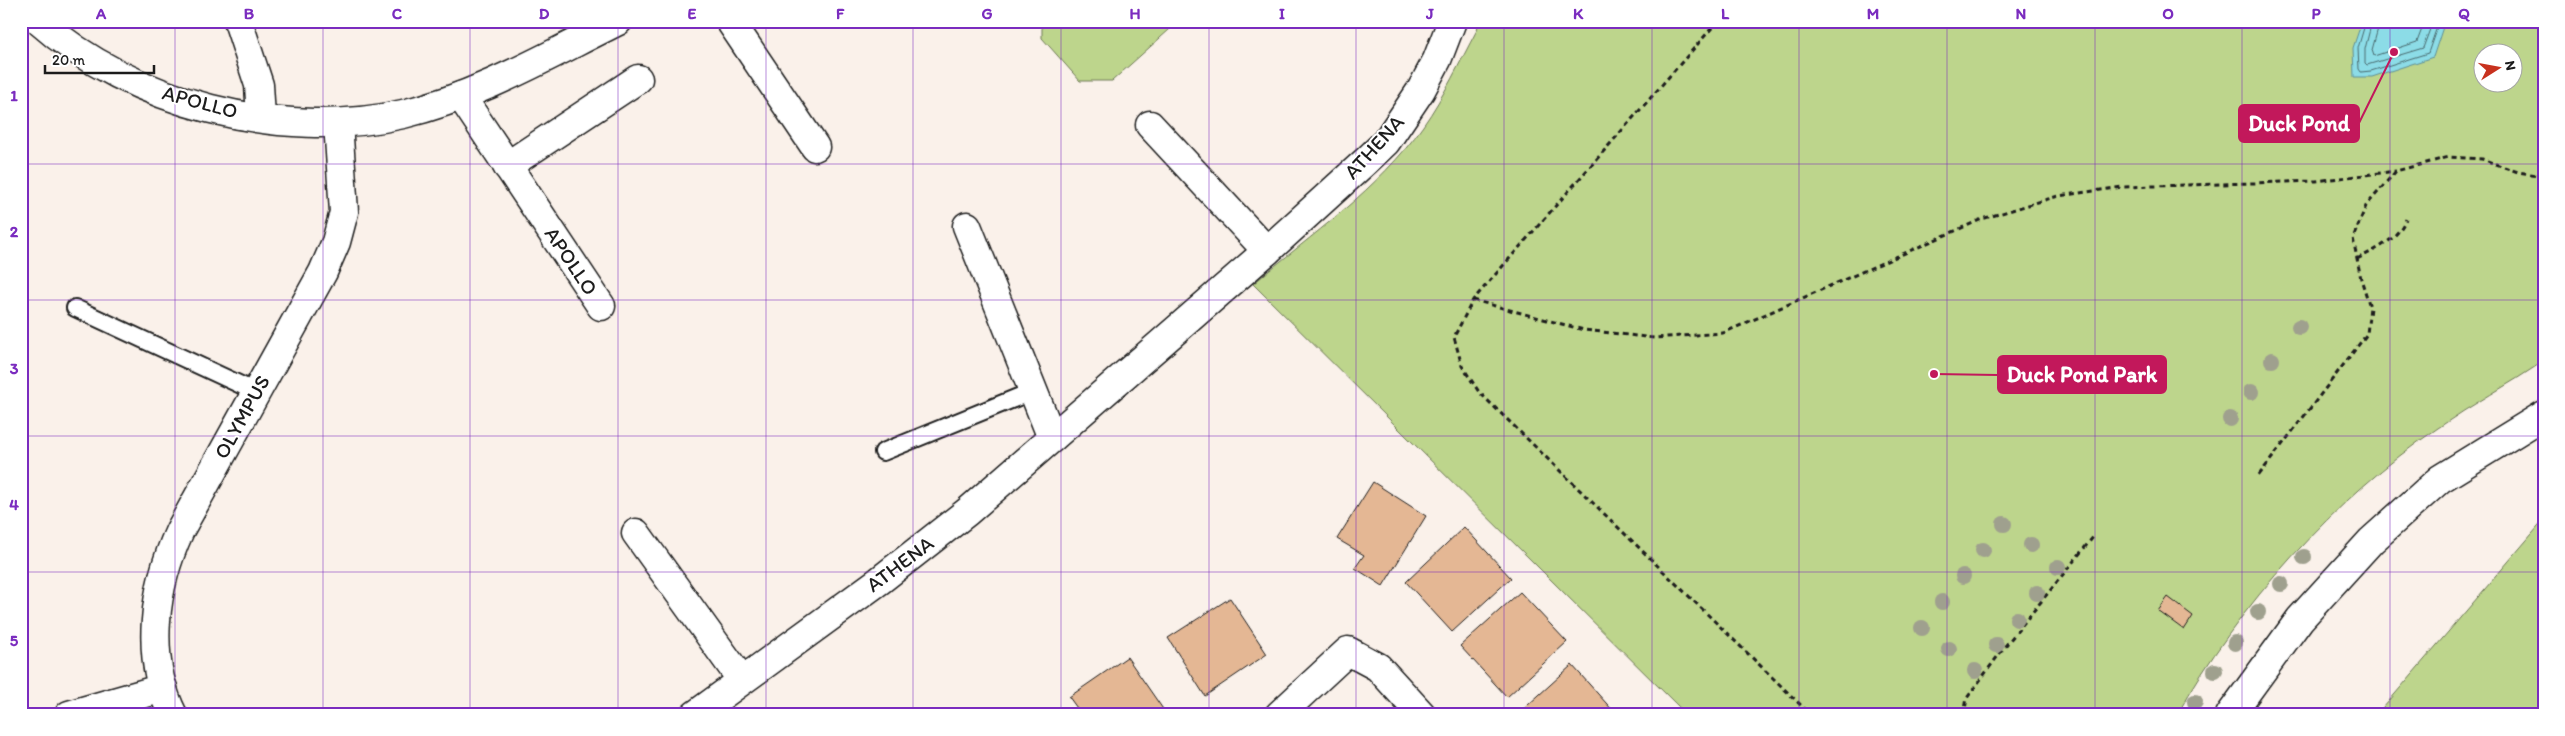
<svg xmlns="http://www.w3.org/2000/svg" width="2565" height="736" font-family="Itim,sans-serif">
	<rect width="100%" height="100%" fill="#faf1ea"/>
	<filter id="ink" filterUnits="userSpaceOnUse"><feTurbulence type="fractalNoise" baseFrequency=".02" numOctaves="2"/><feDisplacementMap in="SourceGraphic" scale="10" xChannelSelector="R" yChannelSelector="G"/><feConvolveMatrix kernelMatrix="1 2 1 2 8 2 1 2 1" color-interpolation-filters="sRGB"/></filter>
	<g filter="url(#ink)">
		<g fill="#bdd58c" stroke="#6c7854" fill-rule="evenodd">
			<polygon points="1042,21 1179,21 1112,81 1080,81 1042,38"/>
			<path d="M1479,21H2544V361C2509,385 2472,404 2438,428C2336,497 2237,607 2177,715H1687L1253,284C1311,235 1379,189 1423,126C1444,96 1460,62 1477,30ZM2482,52H2512V82H2482Z"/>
			<polygon points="2544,520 2544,715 2377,715"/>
		</g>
		<polygon fill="#8cdce7" stroke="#5f8f96" points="2362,21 2445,21 2433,57 2372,77 2354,77 2353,48"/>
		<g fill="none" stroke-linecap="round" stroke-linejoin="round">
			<g stroke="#49696d" stroke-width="1">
				<polyline points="2366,21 2358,48 2359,69 2361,72 2371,71 2428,53 2439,21"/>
				<polyline points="2372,21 2365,49 2365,63 2367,65 2423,48 2433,21"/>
				<polyline points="2380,21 2372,50 2374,56 2417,42 2425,21"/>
			</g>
		</g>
		<g fill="#e4b794" stroke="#1c1c1c">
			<polygon points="1373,482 1426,516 1383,586 1355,568 1364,555 1337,539"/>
			<polygon points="1464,527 1511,578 1452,632 1406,582"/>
			<polygon points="1520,592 1567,642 1507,697 1460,646"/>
			<polygon points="2168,597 2193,616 2184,630 2158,611"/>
			<polygon points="1230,598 1267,654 1205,696 1168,638"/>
			<polygon points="1127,657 1167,715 1082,715 1069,697"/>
			<polygon points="1572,665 1615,713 1517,715"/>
			<polygon points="1061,709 1065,715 1051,715"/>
		</g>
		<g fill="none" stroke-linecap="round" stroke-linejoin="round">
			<g stroke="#1c1c1c" stroke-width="20">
				<g id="service">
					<polyline points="75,308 256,392"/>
					<polyline points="883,452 1033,391"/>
				</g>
			</g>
			<g stroke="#1c1c1c" stroke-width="31">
				<g id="minor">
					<path d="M39,21C131,103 282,142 403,114C479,96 549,55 618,21"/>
					<polyline points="238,21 259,85 261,117"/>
					<polyline points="730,21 815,147"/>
					<polyline points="461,96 601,306"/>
					<polyline points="1150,125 1267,251"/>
					<polyline points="507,166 638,79"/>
					<polyline points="967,226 1052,438"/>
					<polyline points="636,533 741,679"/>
					<polyline points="69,715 163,688"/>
					<path d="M173,715C144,657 154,586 180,530L323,272L336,242L344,212L338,123"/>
					<polyline points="695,715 879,581 967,512 1267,251 1366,161 1386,142 1421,90 1437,60 1452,21"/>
					<polyline points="1279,715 1348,651 1378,667 1422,715"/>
				</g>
			</g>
			<g stroke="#1c1c1c" stroke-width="31">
				<polyline id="tertiary" points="2230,715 2300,619 2371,541 2440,479 2544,415"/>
			</g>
			<g stroke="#1c1c1c" stroke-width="3" stroke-dasharray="5 4" stroke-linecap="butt">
				<polyline points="1718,21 1473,300 1454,337 1462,366 1479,392 1811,715"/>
				<path d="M2357,259C2378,248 2396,241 2406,219"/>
				<polyline points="1473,300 1584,330 1654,338 1723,333 1982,219 2058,196 2123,187 2316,181 2396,171"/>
				<polyline points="2259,475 2367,334 2370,307 2361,279 2353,238 2366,206 2396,171 2449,157 2482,159 2518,172 2544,176"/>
				<polyline points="1964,715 1967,698 2006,645 2094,536"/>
			</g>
			<use href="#service" stroke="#fff" stroke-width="16"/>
			<use href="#minor" stroke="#fff" stroke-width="28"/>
			<use href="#tertiary" stroke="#fff" stroke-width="28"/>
		</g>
		<g fill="#9fa08e">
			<circle cx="2299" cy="327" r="8"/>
			<circle cx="2272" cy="360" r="8"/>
			<circle cx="2251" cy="392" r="8"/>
			<circle cx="2230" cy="419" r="8"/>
			<circle cx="2004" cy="524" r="8"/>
			<circle cx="2031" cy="545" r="8"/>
			<circle cx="1983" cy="550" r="8"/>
			<circle cx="2304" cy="557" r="8"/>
			<circle cx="2058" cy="567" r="8"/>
			<circle cx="1963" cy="576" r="8"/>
			<circle cx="2281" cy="584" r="8"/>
			<circle cx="2037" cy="593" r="8"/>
			<circle cx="1942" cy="602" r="8"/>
			<circle cx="2258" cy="612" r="8"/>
			<circle cx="2017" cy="619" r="8"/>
			<circle cx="1922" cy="628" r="8"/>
			<circle cx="2235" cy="643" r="8"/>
			<circle cx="1996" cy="645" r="8"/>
			<circle cx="1949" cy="649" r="8"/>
			<circle cx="1975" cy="671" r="8"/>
			<circle cx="2215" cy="671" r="8"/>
			<circle cx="2195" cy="702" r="8"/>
		</g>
	</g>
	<path fill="none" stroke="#7b2cbf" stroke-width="1" stroke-opacity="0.55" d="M175,21V715M323,21V715M470,21V715M618,21V715M766,21V715M913,21V715M1061,21V715M1209,21V715M1356,21V715M1504,21V715M1652,21V715M1799,21V715M1947,21V715M2095,21V715M2242,21V715M2390,21V715M21,164H2544M21,300H2544M21,436H2544M21,572H2544"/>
	<g text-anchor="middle" stroke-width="4" stroke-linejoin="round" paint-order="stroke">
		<g font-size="21" fill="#1c1c1c" stroke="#fff">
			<text transform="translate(200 102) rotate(15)" y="7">APOLLO</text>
			<text transform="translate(1374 147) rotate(-48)" y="7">ATHENA</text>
			<text transform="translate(571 261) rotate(56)" y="7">APOLLO</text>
			<text transform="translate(242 417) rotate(-61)" y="7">OLYMPUS</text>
			<text transform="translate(900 564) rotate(-37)" y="7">ATHENA</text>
		</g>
	</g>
	<path fill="none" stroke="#c2185b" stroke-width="2" d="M2394 52L2359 123M1934 374L1998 375"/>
	<g fill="#c2185b" stroke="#fff" stroke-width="2">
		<circle cx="2394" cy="52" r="5"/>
		<circle cx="1934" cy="374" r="5"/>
	</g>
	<g fill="#c2185b" stroke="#c2185b" stroke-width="2">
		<rect x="2239" y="105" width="120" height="37" rx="5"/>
		<rect x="1998" y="356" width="168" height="37" rx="5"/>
	</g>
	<g font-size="22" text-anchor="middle" font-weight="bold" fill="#fff">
		<text x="2299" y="131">Duck Pond</text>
		<text x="2082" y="382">Duck Pond Park</text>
	</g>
	<rect width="2565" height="736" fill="none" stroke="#fff" stroke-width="55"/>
	<g transform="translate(2498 68) rotate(79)"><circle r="24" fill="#ffffff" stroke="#a4a4a4"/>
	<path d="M0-4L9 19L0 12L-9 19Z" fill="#c8321e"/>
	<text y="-8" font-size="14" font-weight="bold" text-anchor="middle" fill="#1c1c1c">N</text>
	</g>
	<path d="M45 65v8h109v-8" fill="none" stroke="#1c1c1c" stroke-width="2.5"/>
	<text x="52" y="65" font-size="15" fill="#1c1c1c" stroke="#ffffff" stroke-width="4" paint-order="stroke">20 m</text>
	<rect x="28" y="28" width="2510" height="680" fill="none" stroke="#7b2cbf" stroke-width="2"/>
	<g font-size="16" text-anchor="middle" font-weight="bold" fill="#7b2cbf">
		<text x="101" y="19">A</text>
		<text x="249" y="19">B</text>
		<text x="397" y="19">C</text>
		<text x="544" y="19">D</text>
		<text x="692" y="19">E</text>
		<text x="840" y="19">F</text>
		<text x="987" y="19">G</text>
		<text x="1135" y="19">H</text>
		<text x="1282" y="19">I</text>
		<text x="1430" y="19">J</text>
		<text x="1578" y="19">K</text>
		<text x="1725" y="19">L</text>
		<text x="1873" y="19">M</text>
		<text x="2021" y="19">N</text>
		<text x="2168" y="19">O</text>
		<text x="2316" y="19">P</text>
		<text x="2464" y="19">Q</text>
		<text x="14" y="101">1</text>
		<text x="14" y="237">2</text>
		<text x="14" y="374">3</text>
		<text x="14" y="510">4</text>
		<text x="14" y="646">5</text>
	</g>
</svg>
